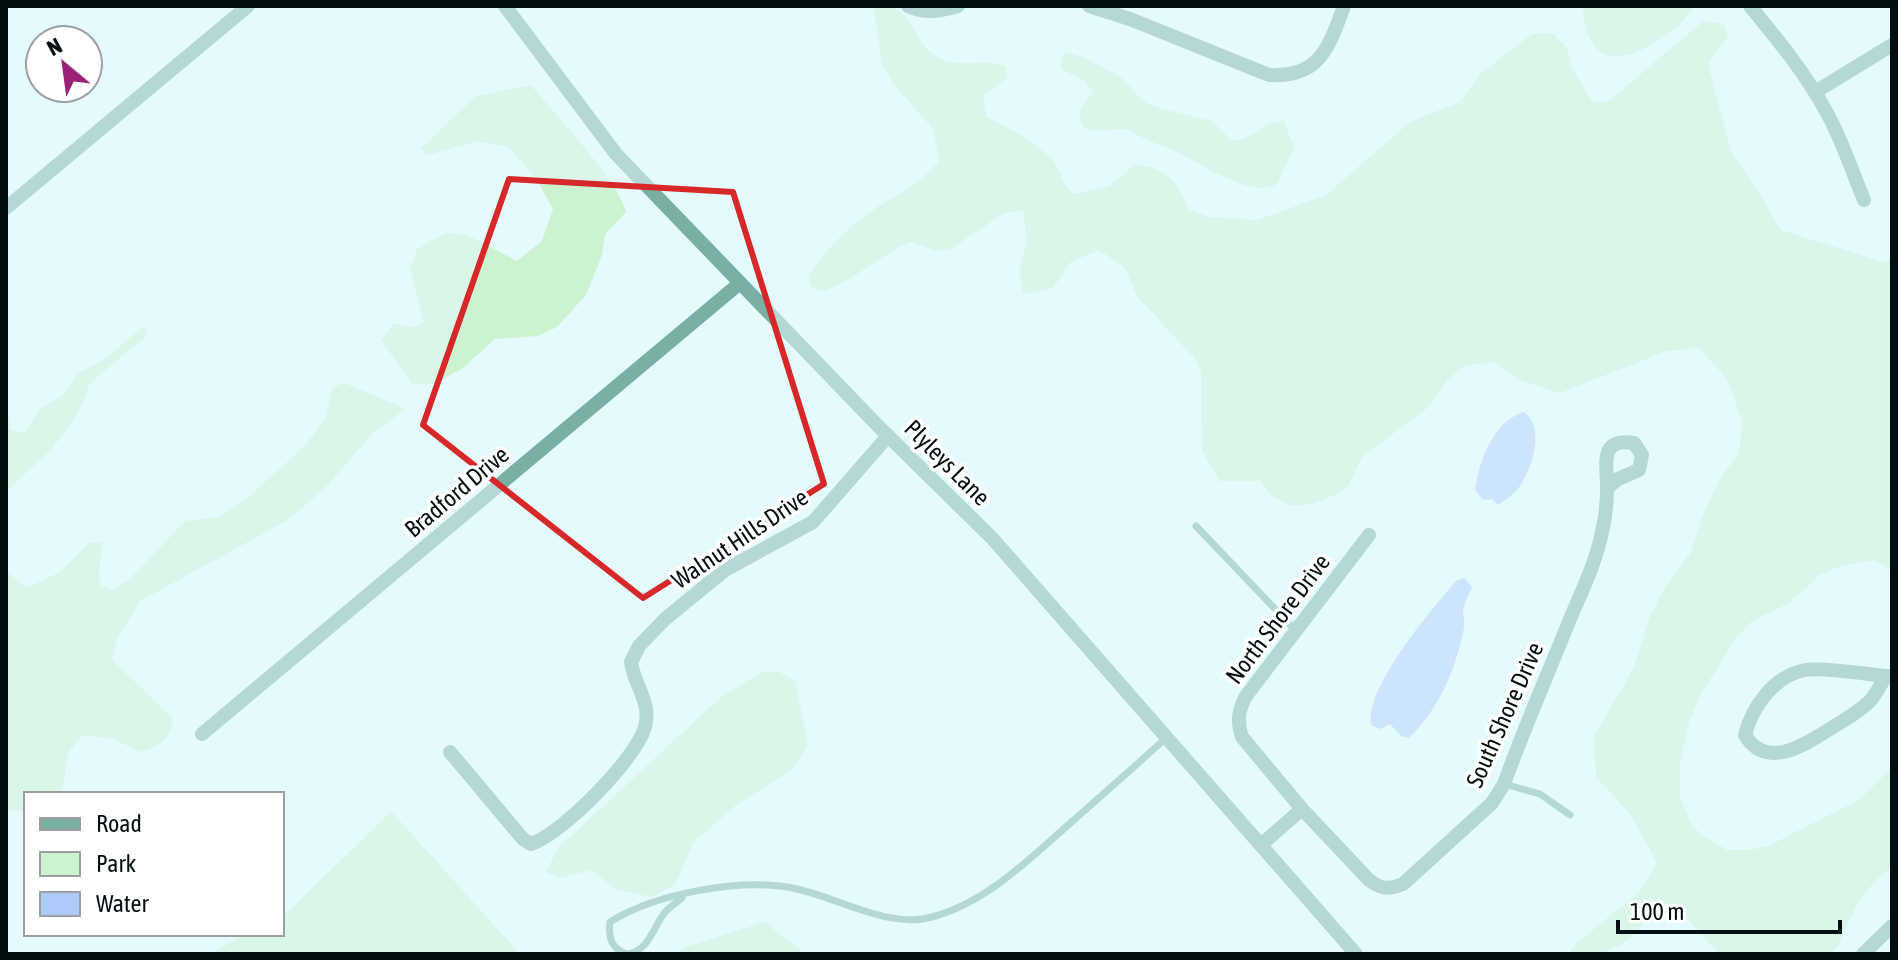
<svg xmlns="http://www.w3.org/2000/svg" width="1898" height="960" font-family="'Asap Condensed',sans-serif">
	<rect width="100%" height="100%" fill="#e5fafd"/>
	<g fill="#cbf2d1">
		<path d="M877,6C915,6 908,34 932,53C955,72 984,56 1006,67L1007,78L983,96L986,116C1008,128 1033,140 1051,158C1062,169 1060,185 1075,194L1110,186L1135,164C1167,169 1178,180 1189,210L1210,217L1258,220L1326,195L1410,122L1460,102L1479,75L1532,34L1552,33L1567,48L1573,70L1592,101L1608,102L1703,21L1723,23L1728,37L1708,64L1731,152L1759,192L1781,230L1884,262L1892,257V571L1875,560L1841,566L1821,574L1789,603L1752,621L1737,637L1702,692L1689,722L1680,764V796L1692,826L1700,833L1727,850H1750L1770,845L1859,800L1892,767V867C1861,890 1852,914 1837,948L1826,954H1720L1677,908L1667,903C1654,909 1649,919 1639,929C1615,954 1600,954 1568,954L1578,942L1639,892L1657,863L1631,815L1596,777L1594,736L1633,669L1650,616L1665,587L1691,552L1701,519L1719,480L1739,453L1742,421L1727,379L1699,348L1667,351L1560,393L1519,380L1494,362L1464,366L1448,380L1430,406L1362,457L1349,485L1341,492L1313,504L1292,506L1273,497L1260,481H1219L1202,450L1201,373L1195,359L1137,296L1125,268L1099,250L1071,262L1053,288L1023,294L1019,273L1027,241L1023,210L1003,214L949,250L938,251L910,242C878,256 854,282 820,292L811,286L808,276C826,251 843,231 869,213C893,195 920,186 939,161L933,129L892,82L882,63L874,10Z"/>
		<path d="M1583,6H1696C1687,15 1679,26 1669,33C1626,65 1586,71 1583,6Z"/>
		<path d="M1066,52L1086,58L1122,78L1143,101L1156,107L1212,121L1232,141C1257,138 1261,122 1284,121L1294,147L1278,183C1255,201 1203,165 1181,154C1165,146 1152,144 1136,134C1132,132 1129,130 1125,129C1108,128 1100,135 1083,127C1076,110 1082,105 1093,92L1085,81L1061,69V56Z"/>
		<path d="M531,85C554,113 619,181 626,212L605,234L602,255L586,295L557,327L538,336L495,339L463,368L435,383L413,385L381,340L393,324L415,327L424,322L410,270L417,249L445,233L468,235L517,261L542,241L553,209L537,180L509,147L477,141L428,155L420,149L476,96Z"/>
		<polygon points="143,327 147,333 144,338 90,383 81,407 67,429 50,451 6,491 6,412 9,417 11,430 24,433 40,409 65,394 76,375 106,358"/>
		<path d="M345,383L406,409L373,433L328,485L288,520L140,601L117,639L112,660L173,718C172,739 159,746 141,752L113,739L82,735L68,753L63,787L58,794H26V812L6,809V571L27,588L58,573L90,543L102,542L99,576L101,586L111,590L131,578L185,521L219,517L246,499L305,446L325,418L333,387Z"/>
		<polygon points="777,671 795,681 808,745 793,769 735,806 693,843 676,884 651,897 615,889 592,870 560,878 546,872 558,848 721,697 760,673"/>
		<polygon points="391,811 520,954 210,954 246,934 282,934 282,914 290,910"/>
		<polygon points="765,922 805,954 675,954 682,948"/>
	</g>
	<g fill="#adcafa">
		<path d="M1524,412C1545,427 1533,464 1522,483C1516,493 1507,499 1498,505L1492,499L1483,500L1475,490C1479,462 1493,421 1524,412Z"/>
		<path d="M1464,578L1472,587C1469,594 1464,603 1463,610C1463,617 1465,621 1464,628C1455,671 1440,707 1409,738L1401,736L1390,724L1381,729L1371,725C1365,687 1432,609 1456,581Z"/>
	</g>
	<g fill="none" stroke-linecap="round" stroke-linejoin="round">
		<g stroke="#79b0a3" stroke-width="7">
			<polyline points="1196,526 1297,632"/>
			<polyline points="1504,784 1540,794 1570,815"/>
			<path d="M627,954C611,949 608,937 610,922C656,893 744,877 797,889C839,898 888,929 932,917C985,903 1026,862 1067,826C1100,797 1133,768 1166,738"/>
			<path d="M629,954C651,948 653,926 666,911C671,906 677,902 682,898"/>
		</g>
		<g stroke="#79b0a3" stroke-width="14">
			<polyline points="505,6 616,154 880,428 992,538 1356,954"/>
			<path d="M908,6C926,14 941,11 958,6"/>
			<path d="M1089,6L1130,19L1269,75C1320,78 1329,47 1344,6"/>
			<path d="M1750,6C1778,40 1806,74 1827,113C1842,140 1852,171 1864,200"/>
			<polyline points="1815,92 1892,45"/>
			<polyline points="6,208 248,6"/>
			<path d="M1886,676C1881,684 1876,695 1869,702C1858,712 1845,720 1833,727C1807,743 1767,772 1745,735C1752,707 1774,676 1805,670C1822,667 1867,674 1886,676H1892"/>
			<polyline points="202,734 740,283"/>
			<path d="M450,752L523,839L531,844C562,834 636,759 645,727C652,703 634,685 631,662L639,646L665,619L725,570L813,522L888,436"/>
			<path d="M1302,809L1242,737C1237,721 1238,711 1246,696L1369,535"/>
			<path d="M1262,844L1302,809L1369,880C1381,889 1388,890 1403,884L1492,803L1504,784C1524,728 1548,674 1570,619C1582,591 1596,562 1602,532C1605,519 1607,503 1607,489C1608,467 1597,437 1634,443L1642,455L1639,470L1618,479L1607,488"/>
			<polyline points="1863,954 1892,926"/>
		</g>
	</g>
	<path d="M0 0H1898V960H0ZM509,179L733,192L824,484L643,598L423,425Z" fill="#e5fafd" fill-opacity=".55" fill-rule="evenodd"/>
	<path fill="none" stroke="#d62828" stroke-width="6" stroke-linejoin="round" d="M509,179L733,192L824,484L643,598L423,425Z"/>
	<g text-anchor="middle" stroke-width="7" stroke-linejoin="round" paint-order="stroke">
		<g font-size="24" fill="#030e10" stroke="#fff">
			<text transform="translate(947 463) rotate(45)" y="8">Plyleys Lane</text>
			<text transform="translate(457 492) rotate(-40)" y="8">Bradford Drive</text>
			<text transform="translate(740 539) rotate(-34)" y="8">Walnut Hills Drive</text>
			<text transform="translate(1278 619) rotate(-53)" y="8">North Shore Drive</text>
			<text transform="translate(1505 715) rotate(-66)" y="8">South Shore Drive</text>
		</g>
	</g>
	<rect width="1898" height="960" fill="none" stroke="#030e10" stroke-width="16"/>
	<rect x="24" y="792" width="260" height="144" fill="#ffffff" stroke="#9a9f9f" stroke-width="2"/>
	<rect x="40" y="818" width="40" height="12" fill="#79b0a3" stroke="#9a9f9f" stroke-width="2"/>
	<text x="96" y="832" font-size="24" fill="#030e10">Road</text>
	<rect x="40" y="852" width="40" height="24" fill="#cbf2d1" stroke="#9a9f9f" stroke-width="2"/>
	<text x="96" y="872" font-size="24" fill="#030e10">Park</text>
	<rect x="40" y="892" width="40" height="24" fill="#adcafa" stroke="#9a9f9f" stroke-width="2"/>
	<text x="96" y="912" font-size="24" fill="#030e10">Water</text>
	<g transform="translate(64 64) rotate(331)"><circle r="38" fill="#ffffff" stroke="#9a9f9f" stroke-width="2"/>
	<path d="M0-6L14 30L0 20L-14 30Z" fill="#9d2176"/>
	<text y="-12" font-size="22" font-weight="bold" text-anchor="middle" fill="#030e10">N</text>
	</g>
	<path d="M1618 920v12h222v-12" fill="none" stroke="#030e10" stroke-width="4"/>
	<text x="1630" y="920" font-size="24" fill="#030e10" stroke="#ffffff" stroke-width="6" paint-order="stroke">100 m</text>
</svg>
